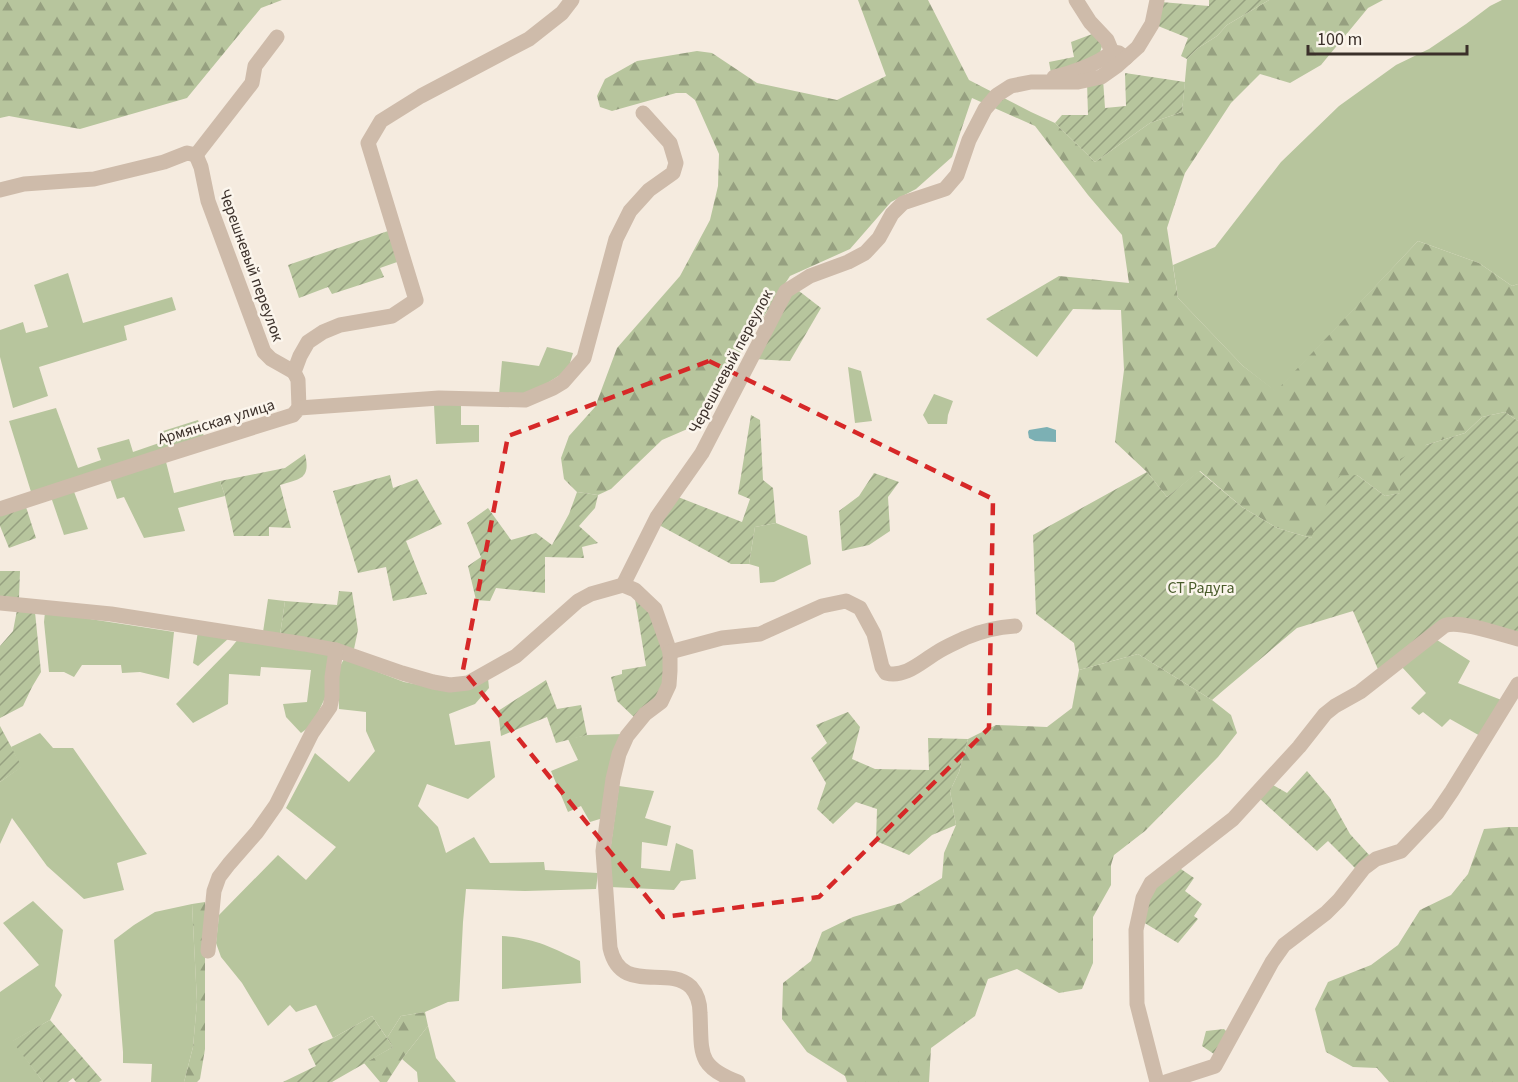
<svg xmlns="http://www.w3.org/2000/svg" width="1518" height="1082" font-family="'Source Sans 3',sans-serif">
	<defs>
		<pattern id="forest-firs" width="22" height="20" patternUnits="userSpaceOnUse" patternTransform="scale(1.5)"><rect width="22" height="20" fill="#b7c59d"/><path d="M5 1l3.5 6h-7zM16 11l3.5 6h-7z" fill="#96a080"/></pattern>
		<pattern id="garden-furrows" width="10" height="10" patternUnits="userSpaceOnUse" patternTransform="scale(1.5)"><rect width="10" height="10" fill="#b7c59d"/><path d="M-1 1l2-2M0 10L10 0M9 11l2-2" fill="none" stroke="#96a080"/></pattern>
	</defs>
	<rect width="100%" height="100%" fill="#f5ebdf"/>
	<g fill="#b7c59d">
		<polygon points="1502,0 1518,0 1518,284 1512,286 1479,263 1418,241 1276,392 1243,366 1178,298 1173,265 1215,247 1281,162 1339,106 1396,65 1429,49 1466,24 1490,6"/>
		<polygon points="68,273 83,323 172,297 176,310 124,326 127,340 39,367 48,396 13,408 0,357 0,330 23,322 26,333 48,327 34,285"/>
		<polygon points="547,347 573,353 568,370 527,396 499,395 502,361 539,366"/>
		<polygon points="848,367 861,371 872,421 855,423"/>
		<polygon points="934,394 953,401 948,415 947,424 928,424 923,415"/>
		<polygon points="461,404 461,425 479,425 479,442 436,444 434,405"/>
		<polygon points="56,408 78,468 101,460 97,448 129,439 133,452 162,442 160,432 198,420 205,439 32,495 9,421"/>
		<polygon points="165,458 174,493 220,481 225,496 178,508 185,531 144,538 124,497 117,499 109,476"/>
		<polygon points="73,489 88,529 64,535 51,497"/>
		<polygon points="776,523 807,536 811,564 774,582 760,583 759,567 749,564 755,527"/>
		<polygon points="268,599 285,601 280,635 263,632"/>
		<polygon points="45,612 174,632 169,679 140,672 122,673 121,665 82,665 74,677 64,672 49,672 44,622"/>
		<polygon points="198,631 229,638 198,666 193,663"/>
		<polygon points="239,638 333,653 325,698 312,725 301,733 286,717 283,704 307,702 311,670 261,667 260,676 229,674 228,704 193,723 176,704 230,649"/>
		<polygon points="1437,640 1470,661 1458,683 1504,701 1482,737 1450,719 1442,727 1423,712 1419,715 1411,708 1426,693 1401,666"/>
		<polygon points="344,659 404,682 451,691 488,678 489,688 475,704 449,714 455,745 490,741 495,777 468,799 427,784 418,806 438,827 446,853 474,837 490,863 544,862 545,870 598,873 596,889 525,891 466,889 463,922 459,1001 448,1002 425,1012 401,1016 387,1038 372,1016 333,1038 316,1005 296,1012 290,1005 268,1026 242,983 221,957 216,943 219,915 278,855 306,880 336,847 286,808 315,753 349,782 375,751 366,731 366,712 339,709 338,670"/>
		<polygon points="40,733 53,748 73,748 147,854 117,863 124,890 84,899 47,866 12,818 0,844 0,782 21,767 11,747"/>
		<polygon points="625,734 603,818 590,822 581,806 568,812 551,771 578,760 568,739 587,735"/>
		<polygon points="619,786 654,791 645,818 671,826 667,846 642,842 641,868 670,871 676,843 693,850 696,879 681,881 674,890 610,887 610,852"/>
		<polygon points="33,901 63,930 55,986 62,995 50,1020 13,1041 43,1082 0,1082 0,992 39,965 3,923"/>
		<polygon points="192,904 197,1002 193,1047 184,1082 151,1082 152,1064 123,1063 123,1052 114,940 134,925 155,912"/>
		<path d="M502,936C534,938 551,947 580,961L581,983L502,989Z"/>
		<polygon points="428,1026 436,1058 456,1082 418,1082 417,1072 402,1059"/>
	</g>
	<g fill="url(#forest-firs)">
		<polygon points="0,0 282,0 261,8 187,98 80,129 9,116 0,118"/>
		<polygon points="858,0 928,0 969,80 1031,112 1055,123 1095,162 1150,123 1182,112 1187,59 1198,48 1217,36 1227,25 1269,0 1383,0 1368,8 1321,65 1290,83 1260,74 1231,103 1185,173 1167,228 1178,298 1243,366 1276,391 1418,241 1479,263 1512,286 1518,284 1518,421 1505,412 1482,417 1465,433 1426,445 1401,493 1385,496 1357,475 1311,538 1277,528 1242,507 1200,471 1167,497 1147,472 1115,442 1124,370 1121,310 1073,309 1037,357 986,319 1059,276 1129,283 1122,235 1088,195 1035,126 972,98 952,157 916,189 891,202 850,249 790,276 692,427 662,440 611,489 598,495 577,492 564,479 561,458 569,436 595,407 617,348 680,276 710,220 718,186 719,154 695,100 686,93 676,93 612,111 600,107 597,96 605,79 637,61 697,51 712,53 757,83 837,100 886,76"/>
		<polygon points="1138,654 1212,700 1231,715 1237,733 1218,757 1145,831 1114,855 1111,865 1111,885 1093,917 1093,963 1082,989 1059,993 1017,969 988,979 975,1016 931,1048 929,1082 847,1082 845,1076 807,1052 782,1019 783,983 811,961 822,932 853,917 901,903 942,878 944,853 956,825 950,791 959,772 968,739 996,725 1047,727 1072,708 1079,670"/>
		<polygon points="1508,827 1518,827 1518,1082 1389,1082 1377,1068 1353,1067 1326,1052 1315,1009 1328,982 1371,965 1398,945 1420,910 1451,895 1468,874 1484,829"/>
		<polygon points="205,902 205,1049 200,1079 197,1082 184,1082 193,1047 197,1002 192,904"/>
		<polygon points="425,1012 428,1026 402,1059 387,1082 380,1082 364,1063 393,1047 387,1038 401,1016"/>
	</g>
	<g fill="url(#garden-furrows)">
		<polygon points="1209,0 1269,0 1227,25 1217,36 1198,48 1187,59 1181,56 1188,38 1158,26 1161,2 1209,6"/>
		<polygon points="1095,33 1102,46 1099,56 1051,73 1049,62 1074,57 1071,42"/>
		<polygon points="1125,73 1185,82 1182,112 1150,123 1095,162 1055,123 1062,115 1088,115 1087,82 1103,79 1105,108 1126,106"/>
		<polygon points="391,230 400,261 380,268 384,277 332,294 328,287 299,298 288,265"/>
		<polygon points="799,291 821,308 790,361 754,359 789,296"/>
		<polygon points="1505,412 1518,421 1518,644 1460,629 1448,630 1380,674 1353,611 1297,628 1212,700 1138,654 1079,670 1074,643 1036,614 1033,535 1147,472 1167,497 1199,471 1242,507 1277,528 1311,538 1339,476 1357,475 1385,496 1400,493 1400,459 1426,445 1465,433 1482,417"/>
		<polygon points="751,415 760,420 763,480 773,488 776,523 755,527 749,564 731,564 659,525 678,497 742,522 750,499 738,494"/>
		<path d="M305,454C311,479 300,479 280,485L291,528L269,527V536H234L225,496L220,481L285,468Z"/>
		<polygon points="874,473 899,482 888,497 890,531 869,545 842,551 839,511 859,496"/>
		<polygon points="390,475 393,488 417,479 442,524 406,541 427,594 393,601 386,567 358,573 333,491"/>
		<polygon points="577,492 598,495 595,508 579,526 598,543 582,547 584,558 545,557 545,593 496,588 490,601 476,600 468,566 481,557 467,523 488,508 511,540 536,533 552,545 569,514"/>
		<polygon points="26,507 36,538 9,548 0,526 0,514"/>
		<polygon points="0,571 20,571 19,598 0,596"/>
		<polygon points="339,591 352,592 358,630 354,649 280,635 285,601 337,605"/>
		<polygon points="634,593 649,609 665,659 665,686 636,719 617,701 611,677 622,674 622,670 646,666"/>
		<polygon points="17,610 35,612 41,672 32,687 23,706 0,718 0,646 13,631"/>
		<polygon points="546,680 557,709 581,705 587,735 556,743 547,717 501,736 498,711"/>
		<polygon points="848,712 860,727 852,759 875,769 929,770 928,738 968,739 959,772 950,791 956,825 932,835 909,855 876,841 877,809 856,802 833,824 817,809 826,783 811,758 827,743 816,725"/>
		<polygon points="0,726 22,767 0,782"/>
		<polygon points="1307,771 1330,798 1350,834 1370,856 1356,869 1328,841 1317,851 1259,798 1273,785 1287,793"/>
		<polygon points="1178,867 1194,878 1185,891 1202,904 1194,916 1198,919 1178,943 1143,922 1153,889"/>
		<polygon points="372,1016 393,1047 332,1082 283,1082 316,1066 308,1049 333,1038"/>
		<polygon points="50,1020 102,1080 99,1082 76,1082 73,1078 68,1082 43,1082 12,1041"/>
		<polygon points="1224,1029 1229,1034 1217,1056 1202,1046 1206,1031"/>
	</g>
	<polygon fill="#7cb0b4" points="1047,427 1056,430 1056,442 1035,441 1029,438 1028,432 1029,430"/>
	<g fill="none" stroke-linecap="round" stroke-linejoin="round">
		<g stroke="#cebbaa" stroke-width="15">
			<polyline points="1076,0 1090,22 1107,40 1112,52"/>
			<path d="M1054,77C1072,73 1098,64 1112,52L1119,53L1126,58"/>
			<polyline points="196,155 201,167 208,201 264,352 271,359 294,372"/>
			<polyline points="196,155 252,83 255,66 277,37"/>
			<polyline points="0,190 24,184 94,179 164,162 187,153 196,155"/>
			<polyline points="299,408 298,380 294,372 300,356 308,342 323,332 340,325 392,316 416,300 368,143 381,121 421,96 529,39 562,13 572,0"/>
			<polyline points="0,509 153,459 293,415 299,408 439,398 525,400 553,388 563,382 584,358 616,239 630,211 649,190 673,173 676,163 670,143 643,113"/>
			<polyline points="623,585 657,517 702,453 786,291 810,276 848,262 865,253 879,238 892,214 903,203 945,189 957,175 969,140 985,109 997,95 1011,86 1031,82 1078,82 1101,77 1118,65 1138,47 1152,24 1157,0"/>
			<path d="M0,603L111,614L304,644L336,650L402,673L433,682L450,685L468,683L516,656L578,601L591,594L623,585L635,590L655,609L670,652V671L669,685L661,702L645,714L627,736L619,754L613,779L603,851L610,948C621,996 667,964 691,987C698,995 700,1003 700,1013C702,1053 696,1066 738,1082"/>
			<path d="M670,652L722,638L760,634L822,606L846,601L860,608L874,634L882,667L886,673C905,678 921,662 936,653C945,647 955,643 965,638C981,631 998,627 1015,626"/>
			<polyline points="208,951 214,891 219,877 229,864 257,832 276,805 312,733 330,707 332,697 332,677 336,650"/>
			<path d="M1157,1082L1137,1004L1136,930L1143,898L1151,883L1233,819L1299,747L1325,714L1335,706L1360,692L1444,626C1459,619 1501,635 1518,639"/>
			<polyline points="1166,1082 1215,1066 1272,962 1284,945 1326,913 1339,900 1364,868 1376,859 1401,851 1437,813 1452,791 1518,684"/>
		</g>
	</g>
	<path fill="none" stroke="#d62828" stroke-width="4.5" stroke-dasharray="12 8" stroke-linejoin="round" d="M709,361L993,499L989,728L819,897L663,917L463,670L508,436Z"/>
	<g text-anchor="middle" stroke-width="5" stroke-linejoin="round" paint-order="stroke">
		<g font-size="16" fill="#3b302a" stroke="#fbf5ec">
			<text transform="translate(252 265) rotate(70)" y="6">Черешневый переулок</text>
			<text transform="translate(730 361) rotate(-62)" y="6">Черешневый переулок</text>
			<text transform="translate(216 421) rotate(-17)" y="6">Армянская улица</text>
		</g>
		<g font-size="16" fill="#495b2b" stroke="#fbf5ec">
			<text x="1201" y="593">СТ Радуга</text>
		</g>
	</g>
	<path d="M1308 45v9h159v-9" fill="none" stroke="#3b302a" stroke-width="3"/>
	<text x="1317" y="45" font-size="18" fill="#3b302a" stroke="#fbf5ec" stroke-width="4.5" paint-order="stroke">100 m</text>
</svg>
